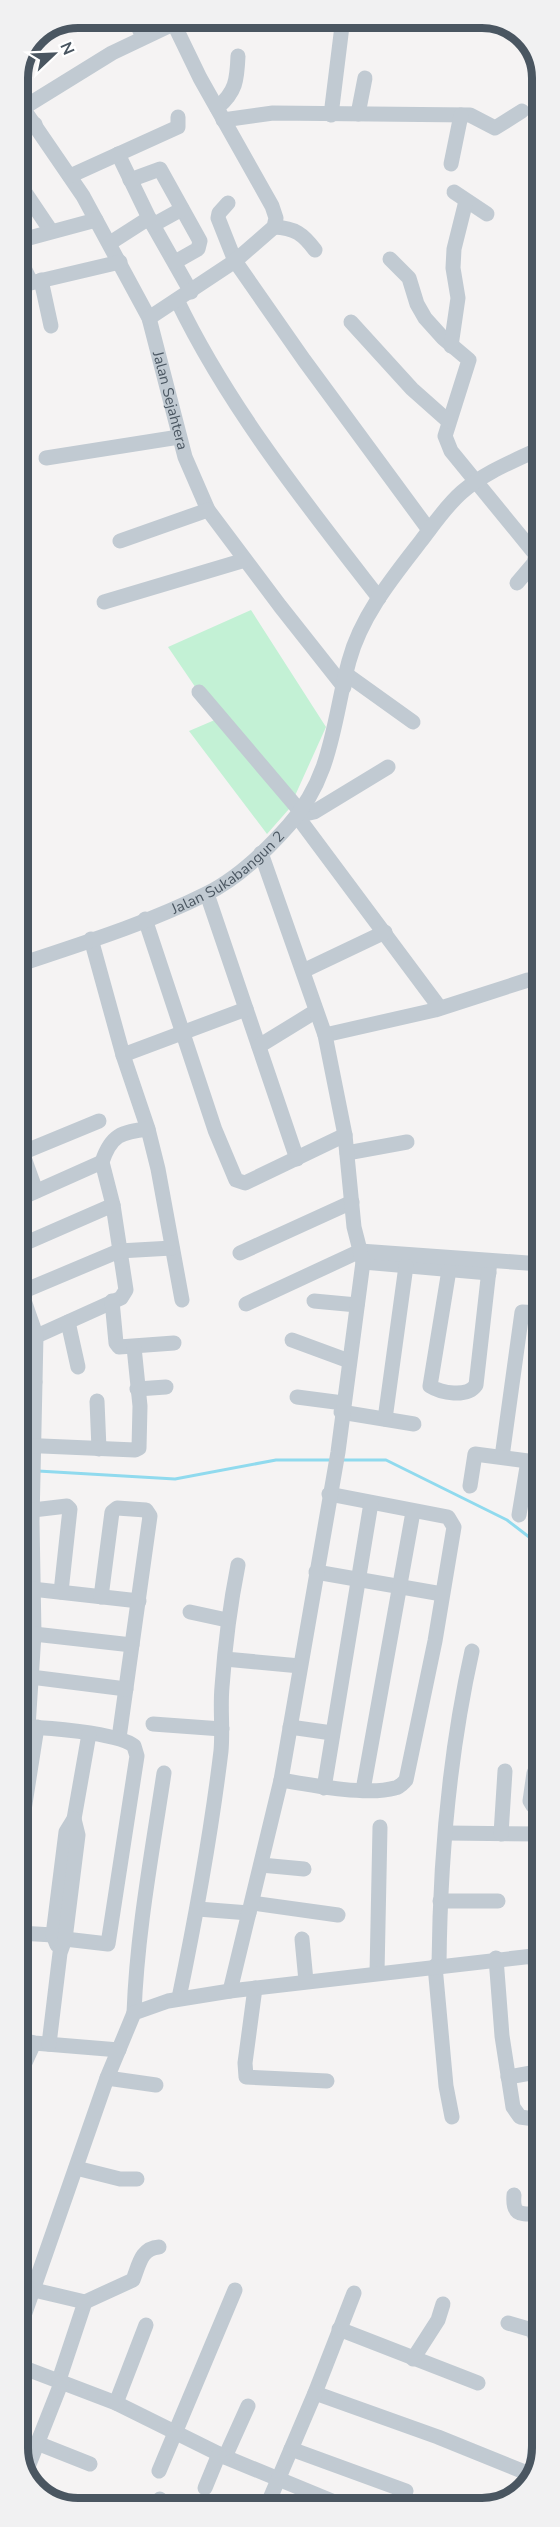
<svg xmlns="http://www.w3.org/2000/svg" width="560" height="2527" font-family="'Nunito Sans',sans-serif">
	<rect width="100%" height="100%" fill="#f5f3f3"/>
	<polygon fill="#c3f1d5" points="251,610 326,727 289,809 267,834 189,731 217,719 168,647"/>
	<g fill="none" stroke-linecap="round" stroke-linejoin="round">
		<g stroke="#90daee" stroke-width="3">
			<polyline points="342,1460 386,1460 507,1520 542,1547"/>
			<polyline points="19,1470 28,1471"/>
			<polyline points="38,1471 175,1479 276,1460 332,1460"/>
		</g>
		<g stroke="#c1cad2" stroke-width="15">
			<polyline points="134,18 143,37"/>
			<path id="s1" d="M18,101L83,196L149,318L185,457L208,510L280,606L344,687"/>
			<polyline points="23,108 112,53 173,24 222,18"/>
			<path d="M217,108C236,92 237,80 238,56"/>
			<polyline points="358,114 365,78"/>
			<polyline points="331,115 343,18"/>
			<polyline points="223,120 273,113 470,115 495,128 522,111"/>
			<polyline points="18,135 35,124"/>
			<polyline points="118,154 149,218 191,292"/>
			<polyline points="451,164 461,115"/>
			<polyline points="70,176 178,127 178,117"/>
			<polyline points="130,180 160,169 200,241 198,249 175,262"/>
			<polyline points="18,182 51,231"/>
			<polyline points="454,192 487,214"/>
			<polyline points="228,203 219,213 218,218 235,261 304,360 429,530"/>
			<polyline points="153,225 182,209"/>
			<path d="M274,227C295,228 303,234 315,250"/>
			<polyline points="18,241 96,220"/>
			<polyline points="110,243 149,218"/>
			<polyline points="18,256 31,282"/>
			<polyline points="390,259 409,278 417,304 425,318 443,338 469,360 445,436 451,451 536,555 534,563 517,583"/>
			<polyline points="41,280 51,326"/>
			<polyline points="18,286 120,262"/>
			<path d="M177,300C229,408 306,504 379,598"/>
			<polyline points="149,318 235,261 274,227 276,218 272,206 200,78 171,18"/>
			<polyline points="351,322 412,389 448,421"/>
			<polyline points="451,346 458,298 453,268 454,249 466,201"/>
			<polyline points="46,458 179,437"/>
			<polyline points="120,541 208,510"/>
			<polyline points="104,602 245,560"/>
			<polyline points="346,674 413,722"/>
			<polyline points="199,692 300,811 305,814 314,812 388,767"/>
			<polyline points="297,816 440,1008"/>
			<polyline points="207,894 297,1159"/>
			<polyline points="145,919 215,1130 236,1180 245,1183 345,1135"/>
			<polyline points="91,939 123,1055 148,1129 158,1169 182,1300"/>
			<path id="s2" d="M18,965C81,944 146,924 206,894C237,879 266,851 289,825C333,776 333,720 349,661C361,616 393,577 421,541C434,524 446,506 462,492C485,472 514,461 541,448"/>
			<polyline points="303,971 385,932"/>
			<polyline points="325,1035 435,1010 528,980"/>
			<polyline points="259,1046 316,1011"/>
			<polyline points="123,1055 246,1009"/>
			<polyline points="18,1141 36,1191"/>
			<polyline points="347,1153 407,1142"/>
			<polyline points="19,1154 99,1121"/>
			<polyline points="539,1154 541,1168"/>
			<path d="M102,1162C111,1135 121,1132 148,1129"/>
			<polyline points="19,1199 102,1162 113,1205 126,1290 121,1298 19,1344"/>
			<polyline points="19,1246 113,1205"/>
			<polyline points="240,1253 352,1202"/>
			<polyline points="363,1262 489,1273"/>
			<path d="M449,1270L430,1386C441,1393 467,1398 476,1385L490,1261"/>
			<polyline points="19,1286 36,1335 32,1521 34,1634 28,1727"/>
			<polyline points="19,1293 119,1251 172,1248"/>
			<polyline points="112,1301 116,1343 119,1347 174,1343"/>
			<polyline points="314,1301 357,1305"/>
			<polyline points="246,1304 360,1251 541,1264"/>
			<polyline points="68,1322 78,1367"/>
			<polyline points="292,1340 349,1361"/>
			<polyline points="19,1389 35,1382"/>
			<polyline points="137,1389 166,1387"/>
			<polyline points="297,1397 343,1403"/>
			<polyline points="97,1401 99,1449"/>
			<polyline points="341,1412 414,1424"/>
			<polyline points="385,1419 406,1266"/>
			<polyline points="19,1445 135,1450 139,1448 140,1406 134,1347"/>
			<polyline points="502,1457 522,1312 541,1313"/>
			<polyline points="470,1486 475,1454 528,1461 519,1515"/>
			<polyline points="33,1510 67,1506 70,1509 61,1592"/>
			<polyline points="316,1572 442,1594"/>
			<polyline points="32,1589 139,1601"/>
			<polyline points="101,1597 112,1512 117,1508 146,1510 150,1516 119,1738"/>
			<polyline points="190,1612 227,1620"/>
			<polyline points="34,1634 132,1645"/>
			<polyline points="225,1659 300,1666"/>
			<polyline points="31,1677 126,1689"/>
			<polyline points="153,1724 222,1729"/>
			<polyline points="290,1727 332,1733"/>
			<path d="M19,1728C40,1726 119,1733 134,1746L137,1756L108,1944L65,1939L53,1935L19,1933"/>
			<polyline points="534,1773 530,1801 533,1806 542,1808"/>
			<path d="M281,1780C310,1785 367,1796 395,1788C400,1787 403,1783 406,1780L435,1641L454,1527L448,1517L329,1494"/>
			<polyline points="324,1788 371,1503"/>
			<polyline points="363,1790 413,1512"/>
			<polyline points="447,1833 542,1834"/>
			<polyline points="501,1834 505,1771"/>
			<polyline points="19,1842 37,1727"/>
			<polyline points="261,1865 304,1869"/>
			<polyline points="440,1901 498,1901"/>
			<polyline points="252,1903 338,1915"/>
			<polyline points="198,1909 249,1913"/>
			<polyline points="302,1939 306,1981"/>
			<polyline points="57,1945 53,1935 66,1832 74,1819 89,1734"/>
			<polyline points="534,1955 541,2004"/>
			<polyline points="496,1958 502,2036 513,2107 520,2117 542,2120"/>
			<path d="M439,1965C440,1860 449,1754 472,1651"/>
			<polyline points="435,1966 446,2086 452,2117"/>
			<polyline points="377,1973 380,1827"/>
			<polyline points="255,1988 245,2063 246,2077 327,2081"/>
			<polyline points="230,1991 281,1780 338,1452 363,1262 354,1227 345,1135 325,1035 261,853"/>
			<path d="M179,1998C196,1916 211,1834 221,1751C223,1729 220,1708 222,1687C225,1645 230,1605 238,1565"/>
			<path d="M134,2013C137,1932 152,1853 164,1773"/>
			<polyline points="19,2039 34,2043 119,2050"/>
			<polyline points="49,2044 60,1953 65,1939 78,1835 74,1819"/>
			<polyline points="19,2076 34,2043"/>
			<polyline points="508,2077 542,2071"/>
			<polyline points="107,2078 156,2085"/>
			<polyline points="76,2168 120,2179 137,2179"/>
			<path d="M514,2195C512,2219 524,2213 542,2214"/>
			<path d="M34,2290L85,2302L133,2280C139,2265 141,2248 159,2247"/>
			<path d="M508,2323L532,2330C546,2350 536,2448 532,2475"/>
			<polyline points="339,2329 478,2383"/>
			<polyline points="19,2330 107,2078 134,2013 168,2001 230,1991 542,1955"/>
			<polyline points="413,2359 438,2320 443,2304"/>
			<polyline points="19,2366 116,2403 225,2457 339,2504"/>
			<polyline points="59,2380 85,2302"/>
			<polyline points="315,2393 438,2437 532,2475"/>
			<polyline points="116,2403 146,2325"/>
			<polyline points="37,2443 90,2464"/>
			<polyline points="19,2445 34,2449"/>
			<polyline points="291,2449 406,2491"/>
			<polyline points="225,2457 248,2406"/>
			<polyline points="159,2471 235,2290"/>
			<polyline points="26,2472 62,2381"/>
			<polyline points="205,2488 219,2454"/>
			<polyline points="157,2508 160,2499"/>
			<polyline points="266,2508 315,2393 354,2293"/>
		</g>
	</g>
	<g text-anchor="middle" stroke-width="5" stroke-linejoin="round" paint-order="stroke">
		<g font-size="15" fill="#4a5661" stroke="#fff">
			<text dy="5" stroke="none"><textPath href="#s1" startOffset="339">Jalan Sejahtera</textPath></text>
			<text dy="5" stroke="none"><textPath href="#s2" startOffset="231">Jalan Sukabangun 2</textPath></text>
		</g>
	</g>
	<path d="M0 0H560V2527H0ZM78 28H482A50 50 0 0 1 532 78V2448A50 50 0 0 1 482 2498H78A50 50 0 0 1 28 2448V78A50 50 0 0 1 78 28Z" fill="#f1f1f2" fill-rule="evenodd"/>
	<path fill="none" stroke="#4a5661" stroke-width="8" d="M78 28H482A50 50 0 0 1 532 78V2448A50 50 0 0 1 482 2498H78A50 50 0 0 1 28 2448V78A50 50 0 0 1 78 28Z"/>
	<g transform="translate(54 54) rotate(67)" stroke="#ffffff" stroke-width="4.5" paint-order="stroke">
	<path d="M0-4.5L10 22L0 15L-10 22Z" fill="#4a5661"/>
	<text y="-9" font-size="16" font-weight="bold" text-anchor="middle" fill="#4a5661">N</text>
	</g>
</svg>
